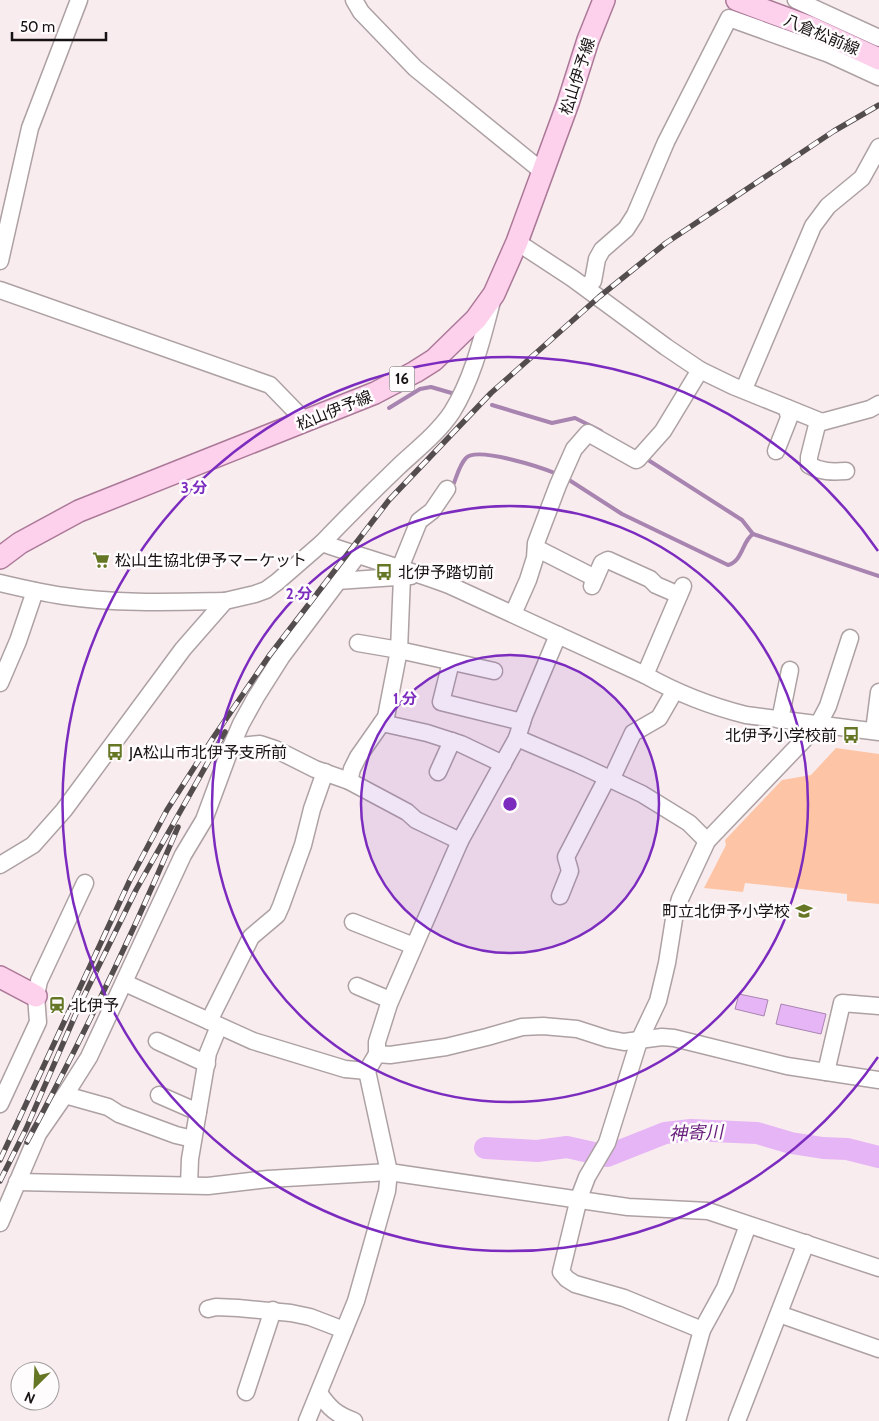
<svg xmlns="http://www.w3.org/2000/svg" width="879" height="1421" font-family="Cabin,'Noto Sans JP',sans-serif">
	<rect width="100%" height="100%" fill="#f9ecee"/>
	<polygon fill="#fdc5a5" points="836,748 879,754 879,904 847,901 847,894 745,883 743,892 704,888 726,845 725,840 782,780 811,775"/>
	<g fill="#e6b5f5" stroke="#a884b1">
		<polygon points="739,994 768,1000 764,1016 735,1009"/>
		<polygon points="781,1004 826,1014 821,1034 776,1024"/>
	</g>
	<g fill="none" stroke-linecap="round" stroke-linejoin="round">
		<g stroke="#a884b1" stroke-width="4">
			<polyline points="492,405 552,423 575,418 601,431"/>
			<polyline points="389,408 420,389 431,387 455,394"/>
			<polyline points="645,458 742,520 753,534 879,576"/>
			<path d="M566,478L622,514L728,565C743,561 742,541 753,534"/>
			<path d="M454,483C457,475 460,464 466,458C477,446 543,468 557,474"/>
		</g>
		<polyline stroke="#e6b5f5" stroke-width="22" points="485,1148 537,1151 567,1147 607,1156 665,1133 691,1130 757,1133 791,1143 823,1148 847,1149 879,1157"/>
		<g stroke="#ada1a3" stroke-width="19">
			<g id="minor">
				<polyline points="354,0 361,12 415,68 543,172"/>
				<polyline points="796,0 879,38"/>
				<polyline points="517,242 572,278 666,347 700,370 733,386 822,422 870,409 879,404"/>
				<polyline points="0,261 30,128 79,0"/>
				<polyline points="585,287 593,281 597,259 602,250 626,229 635,215 666,142 729,18 829,54 879,77"/>
				<polyline points="0,290 270,385 306,422"/>
				<polyline points="744,389 813,226 828,206 862,178 879,147"/>
				<path d="M818,421L809,457V465C821,472 832,472 846,471"/>
				<polyline points="776,451 789,418 787,408"/>
				<path d="M322,543C347,517 372,492 398,467C416,450 438,433 452,412C473,378 482,339 492,301"/>
				<polyline points="536,548 595,578"/>
				<polyline points="400,568 419,521 432,511 447,489"/>
				<polyline points="337,581 411,576"/>
				<path d="M0,583C21,588 43,593 64,596C117,604 172,602 225,601"/>
				<polyline points="592,586 602,563 608,560 650,579 656,585 679,595"/>
				<polyline points="513,614 528,580 535,558 536,543 558,485 574,449 588,433 636,460 638,459 663,431 700,370"/>
				<polyline points="358,643 399,650 494,671"/>
				<polyline points="451,662 441,702 522,722"/>
				<polyline points="645,675 683,586"/>
				<polyline points="0,683 18,641 35,591"/>
				<polyline points="780,720 790,670"/>
				<polyline points="382,723 427,733 461,744 503,764"/>
				<polyline points="874,731 879,692"/>
				<polyline points="517,738 578,764 642,794 689,823 707,841"/>
				<polyline points="231,747 260,744 275,749 315,769 349,781 407,812 416,820 460,841"/>
				<polyline points="438,772 452,741"/>
				<polyline points="611,780 633,733 659,718 674,692"/>
				<polyline points="349,781 352,769 358,757 386,717 399,650 402,577"/>
				<path d="M0,865L33,845L64,810L183,649L225,601L255,594L266,590L277,582L322,543C364,558 407,569 449,585L645,675C677,693 710,706 746,715L879,732"/>
				<polyline points="560,896 570,871 566,857 607,778"/>
				<polyline points="353,922 414,946"/>
				<polyline points="125,983 253,1041 345,1069 367,1071"/>
				<polyline points="357,986 390,1000"/>
				<polyline points="209,1021 251,937 277,915 281,906 303,845 312,809 325,772"/>
				<polyline points="157,1041 207,1064"/>
				<polyline points="377,1054 390,1055 446,1047 487,1037 522,1027 543,1026 577,1029 608,1039 624,1042 662,1037 674,1038 787,1066 879,1080"/>
				<polyline points="826,1072 842,1003 879,1006"/>
				<polyline points="65,1095 108,1107 119,1114 176,1135 193,1139"/>
				<polyline points="159,1095 198,1112"/>
				<polyline points="0,1104 38,1022 36,996 39,981 85,883"/>
				<polyline points="17,1182 208,1186 268,1179 389,1172 628,1207 708,1211 879,1268"/>
				<polyline points="189,1185 190,1159 208,1053 219,1026"/>
				<polyline points="0,1223 38,1134 65,1095 89,1057 183,855 204,820 231,747 241,724 256,697 282,656 357,556"/>
				<polyline points="208,1309 216,1307 238,1308 291,1313 310,1317 344,1330"/>
				<polyline points="779,1314 879,1349"/>
				<polyline points="702,1330 725,1288 748,1225"/>
				<polyline points="246,1392 273,1310"/>
				<path d="M319,1393C330,1409 336,1414 354,1421"/>
				<polyline points="307,1421 356,1301 387,1191 389,1172 367,1071 377,1054 377,1042 389,1004 460,841 517,738 524,716 558,635"/>
				<polyline points="677,1421 702,1330 624,1298 575,1284 567,1279 561,1272 579,1198 587,1177 607,1143 639,1041 658,1001 667,963 674,919 680,899 707,841 818,725 828,706 850,638"/>
				<polyline points="737,1421 806,1243"/>
			</g>
		</g>
		<g stroke="#ab7998" stroke-width="24">
			<g id="major">
				<polyline points="737,0 810,27 879,59"/>
				<polyline points="0,558 20,543 79,511 375,393 415,372 434,360 476,319 494,294 517,242 568,103 588,40 604,0"/>
				<polyline points="0,977 36,996"/>
			</g>
		</g>
		<use href="#minor" stroke="#fff" stroke-width="16"/>
		<use href="#major" stroke="#fdd0ec" stroke-width="21"/>
		<g stroke="#544d4e" stroke-width="5.5">
			<g id="rail">
				<path d="M27,1142C82,1039 133,934 178,827"/>
				<polyline points="0,1160 130,880 167,810 213,738 269,656 389,500 491,393 599,297 666,243 834,131 879,105"/>
				<polyline points="0,1181 26,1129 81,1002 136,890 225,732"/>
			</g>
		</g>
		<use href="#rail" stroke="#fffcfd" stroke-width="4" stroke-dasharray="11" stroke-linecap="butt"/>
	</g>
	<circle cx="510" cy="804" r="149" fill="#7b2cbf" fill-opacity=".12"/>
	<g fill="none" stroke="#7b2cbf" stroke-width="2.5">
		<circle cx="510" cy="804" r="149"/>
		<circle cx="510" cy="804" r="298"/>
		<path d="M878 1057A447 447 0 1 1 878 551"/>
	</g>
	<defs>
		<g id="supermarket-bare" transform="scale(1.35)"><path d="M-6-5.5h2.5l.6 2H6L4.5 2H-2.5L-4.4-4H-6ZM-1.5 3.2a1.3 1.3 0 1 0 .1 0ZM3 3.2a1.3 1.3 0 1 0 .1 0Z" fill="#657625" stroke="#fffcfd" stroke-width="2.5" paint-order="stroke"/></g>
		<g id="bus-bare" transform="scale(1.35)"><path d="M-5-6H5V4H4V6H2V4H-2V6H-4V4H-5ZM-3.5-4V0h7V-4ZM-3.5 1.2v1.5H-2V1.2ZM2 1.2v1.5H3.5V1.2Z" fill="#657625" stroke="#fffcfd" stroke-width="2.5" paint-order="stroke"/></g>
		<g id="school-bare" transform="scale(1.35)"><path d="M0-5L7-2L0 1L-7-2ZM-4 1L0 2.5L4 1V4Q0 6-4 4Z" fill="#657625" stroke="#fffcfd" stroke-width="2.5" paint-order="stroke"/></g>
		<g id="station-bare" transform="scale(1.35)"><path d="M-3-6H3Q5-6 5-4V2Q5 4 3 4L4.5 6H3L1.5 4h-3L-3 6H-4.5L-3 4Q-5 4-5 2V-4Q-5-6-3-6ZM-3.5-4v3h7v-3ZM-3.5 1v1.5H-2V1ZM2 1v1.5H3.5V1Z" fill="#657625" stroke="#fffcfd" stroke-width="2.5" paint-order="stroke"/></g>
	</defs>
	<g fill-rule="evenodd">
		<use href="#supermarket-bare" x="101" y="560"/>
		<use href="#bus-bare" x="384" y="572"/>
		<use href="#bus-bare" x="851" y="735"/>
		<use href="#bus-bare" x="115" y="752"/>
		<use href="#school-bare" x="804" y="911"/>
		<use href="#station-bare" x="57" y="1005"/>
	</g>
	<g text-anchor="middle" stroke-width="5" stroke-linejoin="round" paint-order="stroke">
		<rect fill="#fffcfd" stroke="#5d5859" stroke-width="1" x="389.5" y="366.5" width="25" height="25" rx="4"/>
		<g font-size="15" font-weight="bold" fill="#171213">
			<text x="402" y="384">16</text>
		</g>
		<g font-size="16" fill="#171213" stroke="#fffcfd">
			<text transform="translate(822 34) rotate(23)" y="6">八倉松前線</text>
			<text transform="translate(577 76) rotate(-72)" y="6">松山伊予線</text>
			<text transform="translate(334 410) rotate(-22)" y="6">松山伊予線</text>
		</g>
		<g font-size="16" fill="#171213" stroke="#fffcfd" text-anchor="start">
			<text x="115" y="566">松山生協北伊予マーケット</text>
			<text x="398" y="578">北伊予踏切前</text>
			<text x="837" y="741" text-anchor="end">北伊予小学校前</text>
			<text x="129" y="758">JA松山市北伊予支所前</text>
			<text x="790" y="917" text-anchor="end">町立北伊予小学校</text>
			<text x="71" y="1011">北伊予</text>
		</g>
		<g font-size="18" font-style="italic" fill="#661c7a" stroke="#fffcfd">
			<text transform="translate(696 1133) rotate(-2)" y="6">神寄川</text>
		</g>
	</g>
	<circle cx="510" cy="804" r="8" fill="#7b2cbf" stroke="#fffcfd" stroke-width="2.5"/>
	<g font-size="15" text-anchor="middle" font-weight="bold" fill="#7b2cbf" stroke="#fffcfd" stroke-width="5" stroke-linejoin="round" paint-order="stroke">
		<text x="194" y="493">3 分</text>
		<text x="299" y="599">2 分</text>
		<text x="405" y="704">1 分</text>
	</g>
	<g transform="translate(35 1386) rotate(204)"><circle r="24" fill="#fffcfd" stroke="#a29e9f"/>
	<path d="M0-4L9 19L0 12L-9 19Z" fill="#657625"/>
	<text y="-8" font-size="14" font-weight="bold" text-anchor="middle" fill="#171213">N</text>
	</g>
	<path d="M12 32v8h94v-8" fill="none" stroke="#171213" stroke-width="2.5"/>
	<text x="20" y="32" font-size="15" fill="#171213" stroke="#fffcfd" stroke-width="4" paint-order="stroke">50 m</text>
</svg>
